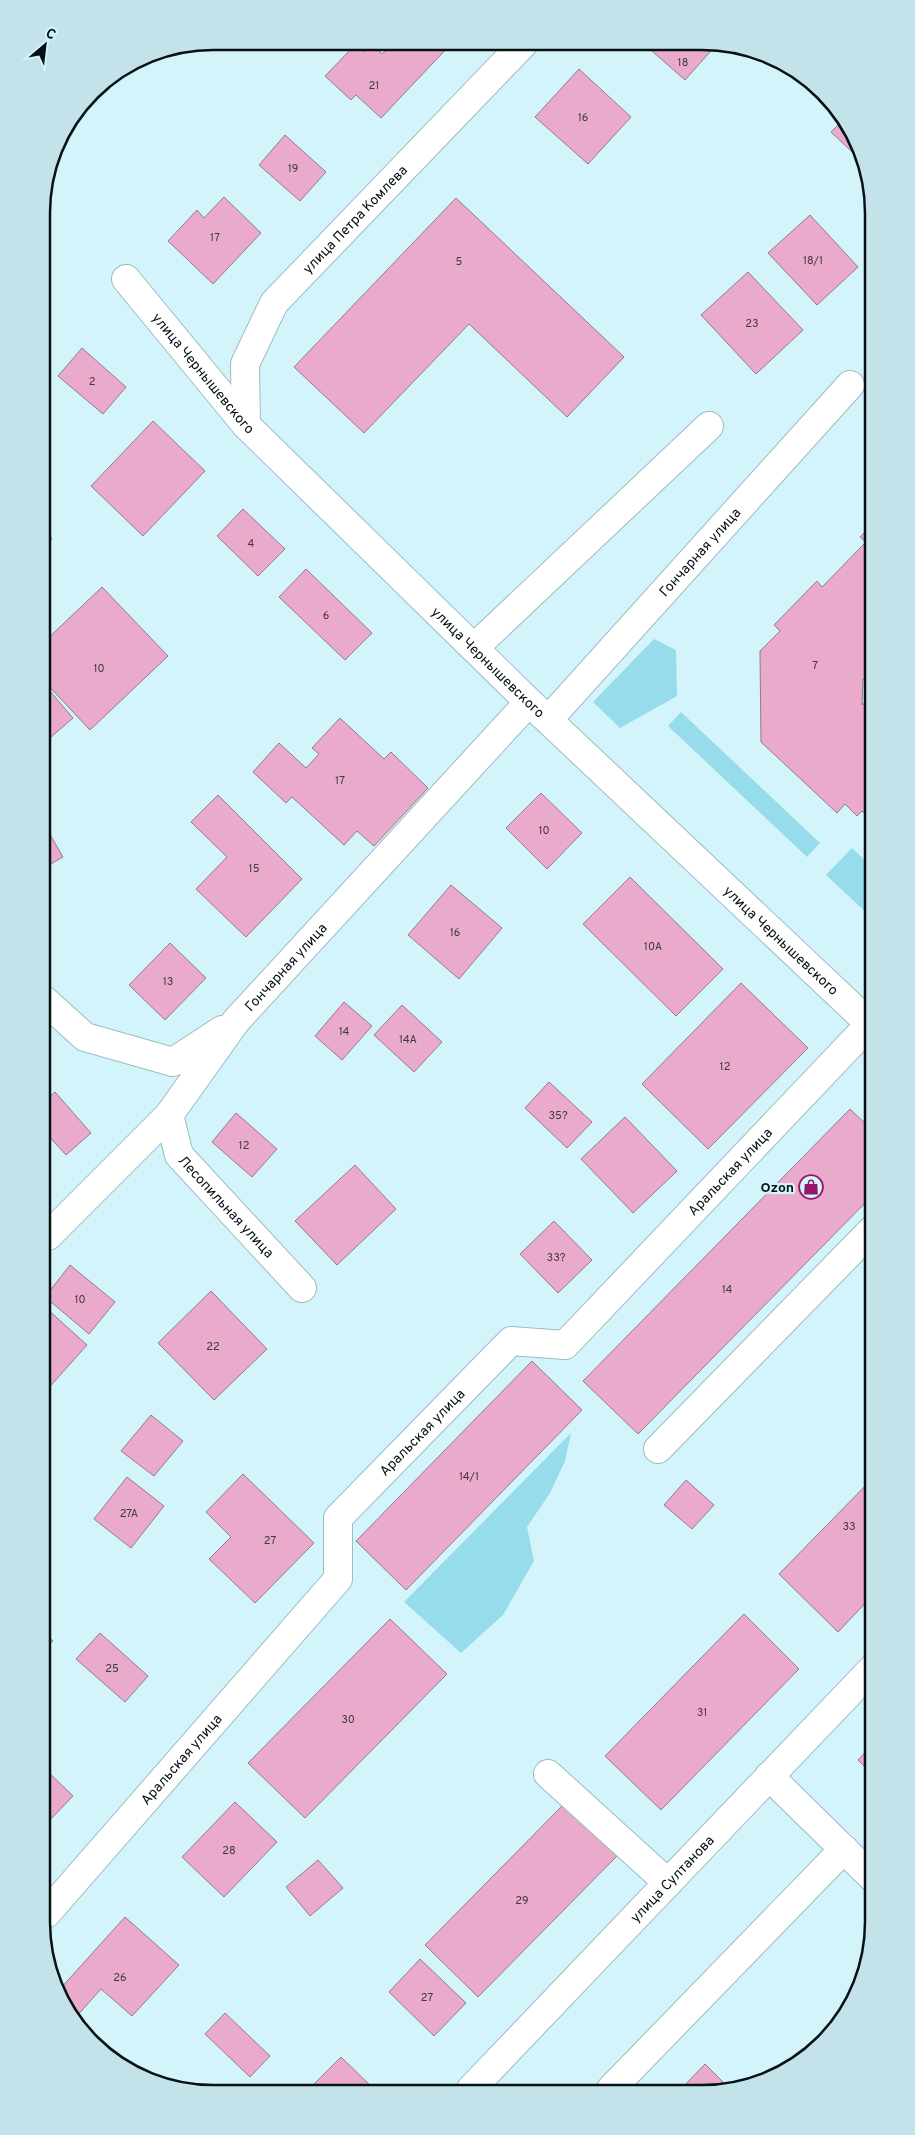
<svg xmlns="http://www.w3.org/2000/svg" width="915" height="2135" font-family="Overpass,sans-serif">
	<rect width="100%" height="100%" fill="#d4f4fb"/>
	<g fill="#97dcea">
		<polygon points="654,639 676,650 677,696 620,728 593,702"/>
		<polygon points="681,712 820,843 807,857 668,726"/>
		<polygon points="852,848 870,865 870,916 826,875"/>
		<polygon points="571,1433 565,1461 550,1493 527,1527 534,1561 503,1615 461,1653 404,1602"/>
	</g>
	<g fill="#eaaacc" stroke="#947c88">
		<polygon points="381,42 447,43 450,45 381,118 356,95 351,100 325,76 356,44 364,52 372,43 382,54 387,49"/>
		<polygon points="644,44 717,44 685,80"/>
		<polygon points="579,69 631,117 588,164 535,117"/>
		<polygon points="844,119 851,127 867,166 831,132"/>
		<polygon points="285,135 326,172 300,201 259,165"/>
		<polygon points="224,197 261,233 213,284 168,241 197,210 204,218"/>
		<polygon points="456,198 624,357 567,417 469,324 364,433 294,367"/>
		<polygon points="810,215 858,267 817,305 768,253"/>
		<polygon points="748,272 803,330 756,374 701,315"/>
		<polygon points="82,348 126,387 103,414 58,376"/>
		<polygon points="153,421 205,471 143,536 91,486"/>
		<polygon points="243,509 285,549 258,576 217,536"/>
		<polygon points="43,525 52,539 43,544"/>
		<polygon points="869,528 870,685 863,679 862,705 867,701 870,704 870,818 862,811 857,816 845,804 837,813 761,742 760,651 780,631 774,625 817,581 822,587 866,542 860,537"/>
		<polygon points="306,569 372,633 345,660 279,597"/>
		<polygon points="102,587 168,656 90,730 43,680 43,643"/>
		<polygon points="43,683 73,718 43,744"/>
		<polygon points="340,718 384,759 391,752 428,788 374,846 357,831 344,845 292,797 286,803 253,772 279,743 306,768 319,754 312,748"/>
		<polygon points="541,793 582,833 547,869 506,828"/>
		<polygon points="218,795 302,879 246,937 196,889 227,857 191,822"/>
		<polygon points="44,824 63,857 44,868"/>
		<polygon points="630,877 723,969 676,1016 583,924"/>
		<polygon points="451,885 502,928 459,979 408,935"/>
		<polygon points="170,943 206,978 165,1020 129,985"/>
		<polygon points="741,983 808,1048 708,1149 642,1084"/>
		<polygon points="344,1002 372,1026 342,1060 315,1036"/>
		<polygon points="402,1005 442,1042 414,1072 374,1035"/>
		<polygon points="549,1082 592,1122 567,1148 525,1108"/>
		<polygon points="55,1092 91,1133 66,1155 46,1133 44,1134 44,1102"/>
		<polygon points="850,1109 871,1129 871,1197 638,1434 583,1381"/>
		<polygon points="236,1113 277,1149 252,1177 212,1142"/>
		<polygon points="625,1117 677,1171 633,1213 581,1159"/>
		<polygon points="355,1165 396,1209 337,1265 295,1221"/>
		<polygon points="554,1221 592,1260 558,1293 520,1254"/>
		<polygon points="70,1265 115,1302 89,1334 45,1297"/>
		<polygon points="211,1291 267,1349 214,1400 158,1343"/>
		<polygon points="46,1308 87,1345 45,1392 45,1309"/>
		<polygon points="532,1361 582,1410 406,1590 356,1541"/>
		<polygon points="151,1415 183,1441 154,1476 121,1451"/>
		<polygon points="243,1474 314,1543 255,1603 209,1559 231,1537 206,1512"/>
		<polygon points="127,1477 164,1506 131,1548 94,1519"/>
		<polygon points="872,1479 872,1596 838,1632 779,1574"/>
		<polygon points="686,1480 714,1505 692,1529 664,1505"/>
		<polygon points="744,1614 799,1669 661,1810 605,1756"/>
		<polygon points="390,1619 447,1674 305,1818 248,1763"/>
		<polygon points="100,1633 148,1676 125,1702 76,1659"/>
		<polygon points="46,1634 53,1641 46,1648"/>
		<polygon points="873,1744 873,1775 858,1760"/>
		<polygon points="46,1770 73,1796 47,1823"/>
		<polygon points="235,1802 277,1842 224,1897 182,1857"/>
		<polygon points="565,1803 618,1855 478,1997 425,1945"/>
		<polygon points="318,1860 343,1888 310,1916 286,1887"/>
		<polygon points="125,1917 179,1965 132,2016 101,1989 76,2017 60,1989"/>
		<polygon points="420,1959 466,2003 434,2036 389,1992"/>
		<polygon points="225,2013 270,2056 250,2077 205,2034"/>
		<polygon points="837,2027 831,2035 810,2053"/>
		<polygon points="341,2057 375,2090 308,2090"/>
		<polygon points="705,2064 729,2088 682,2088"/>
	</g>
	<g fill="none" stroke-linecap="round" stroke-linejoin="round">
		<g stroke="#9cbcc3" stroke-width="30">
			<g id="minor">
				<path id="s1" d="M126,279L246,425L529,702L871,1025"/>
				<path id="s2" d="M246,425L245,364L274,303L524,43"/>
				<polyline points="475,647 709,426"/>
				<path id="s3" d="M549,719L850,385"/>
				<polyline points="44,1000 85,1037 173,1062 222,1030"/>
				<path id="s4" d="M169,1115L179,1155L302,1288"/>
				<path id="s5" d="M48,1236L169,1115L236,1021L529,702"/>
				<polyline points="658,1449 871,1231"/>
				<polyline points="548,1774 668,1883"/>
				<polyline points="769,1776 873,1878"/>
				<path id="s6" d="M47,1913L338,1579V1518L511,1341L565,1345L870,1024"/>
				<path id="s7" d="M471,2089L873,1668"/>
				<polyline points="611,2089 844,1849"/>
			</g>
		</g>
		<use href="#minor" stroke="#fff" stroke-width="28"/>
	</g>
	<defs>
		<g id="shop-ring" transform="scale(1.25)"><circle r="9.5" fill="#d4f4fb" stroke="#97146a" stroke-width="1.5"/><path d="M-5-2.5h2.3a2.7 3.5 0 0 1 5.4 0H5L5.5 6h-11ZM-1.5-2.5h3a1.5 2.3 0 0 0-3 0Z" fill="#97146a"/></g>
	</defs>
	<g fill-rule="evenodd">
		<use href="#shop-ring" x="811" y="1187"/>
	</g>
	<g text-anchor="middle" stroke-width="4.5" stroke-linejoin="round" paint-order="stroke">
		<g font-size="11" fill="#403842">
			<text x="683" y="66">18</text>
			<text x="374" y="89">21</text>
			<text x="583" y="121">16</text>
			<text x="293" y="172">19</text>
			<text x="215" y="241">17</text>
			<text x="813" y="264">18/1</text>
			<text x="459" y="265">5</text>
			<text x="752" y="327">23</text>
			<text x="92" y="385">2</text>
			<text x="251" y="547">4</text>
			<text x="326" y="619">6</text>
			<text x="815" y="669">7</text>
			<text x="99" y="672">10</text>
			<text x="340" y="784">17</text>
			<text x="544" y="834">10</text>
			<text x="254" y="872">15</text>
			<text x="455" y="936">16</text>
			<text x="653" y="950">10А</text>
			<text x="168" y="985">13</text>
			<text x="344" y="1035">14</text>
			<text x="408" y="1043">14А</text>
			<text x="725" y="1070">12</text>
			<text x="558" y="1119">35?</text>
			<text x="244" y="1149">12</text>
			<text x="556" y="1261">33?</text>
			<text x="727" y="1293">14</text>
			<text x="80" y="1303">10</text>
			<text x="213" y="1350">22</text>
			<text x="469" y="1480">14/1</text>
			<text x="129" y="1517">27А</text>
			<text x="849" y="1530">33</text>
			<text x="270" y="1544">27</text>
			<text x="112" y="1672">25</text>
			<text x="702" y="1716">31</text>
			<text x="348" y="1723">30</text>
			<text x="229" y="1854">28</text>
			<text x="522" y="1904">29</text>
			<text x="120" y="1981">26</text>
			<text x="427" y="2001">27</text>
		</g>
		<g font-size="14" fill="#071214" stroke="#d4f4fb">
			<text dy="5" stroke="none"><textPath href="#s2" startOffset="245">улица Петра Комлева</textPath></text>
			<text dy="5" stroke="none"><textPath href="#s1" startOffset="122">улица Чернышевского</textPath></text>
			<text dy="5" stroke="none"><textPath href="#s3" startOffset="225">Гончарная улица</textPath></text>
			<text dy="5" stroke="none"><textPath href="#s1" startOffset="528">улица Чернышевского</textPath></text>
			<text dy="5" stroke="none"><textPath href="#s1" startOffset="932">улица Чернышевского</textPath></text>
			<text dy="5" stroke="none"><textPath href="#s5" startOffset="360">Гончарная улица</textPath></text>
			<text dy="5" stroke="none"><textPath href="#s6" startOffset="1045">Аральская улица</textPath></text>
			<text dy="5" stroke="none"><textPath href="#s4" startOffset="111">Лесопильная улица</textPath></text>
			<text dy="5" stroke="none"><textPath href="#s6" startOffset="624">Аральская улица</textPath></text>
			<text dy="5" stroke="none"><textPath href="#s6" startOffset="204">Аральская улица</textPath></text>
			<text dy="5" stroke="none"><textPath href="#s7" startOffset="291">улица Султанова</textPath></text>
		</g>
		<g font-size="14" font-weight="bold" fill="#071214" stroke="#d4f4fb" text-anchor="end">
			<text x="794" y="1192">Ozon</text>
		</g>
	</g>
	<path d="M0 0H915V2135H0ZM213 50H702A163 163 0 0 1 865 213V1922A163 163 0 0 1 702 2085H213A163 163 0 0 1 50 1922V213A163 163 0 0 1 213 50Z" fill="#c4e2e9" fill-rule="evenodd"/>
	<path fill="none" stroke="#071214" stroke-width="2.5" d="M213 50H702A163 163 0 0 1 865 213V1922A163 163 0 0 1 702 2085H213A163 163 0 0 1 50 1922V213A163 163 0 0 1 213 50Z"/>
	<g transform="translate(45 45) rotate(28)" stroke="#d4f4fb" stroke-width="4" paint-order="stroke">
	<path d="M0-4L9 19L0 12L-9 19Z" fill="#071214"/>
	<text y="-8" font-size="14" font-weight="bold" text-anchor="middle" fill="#071214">С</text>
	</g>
</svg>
